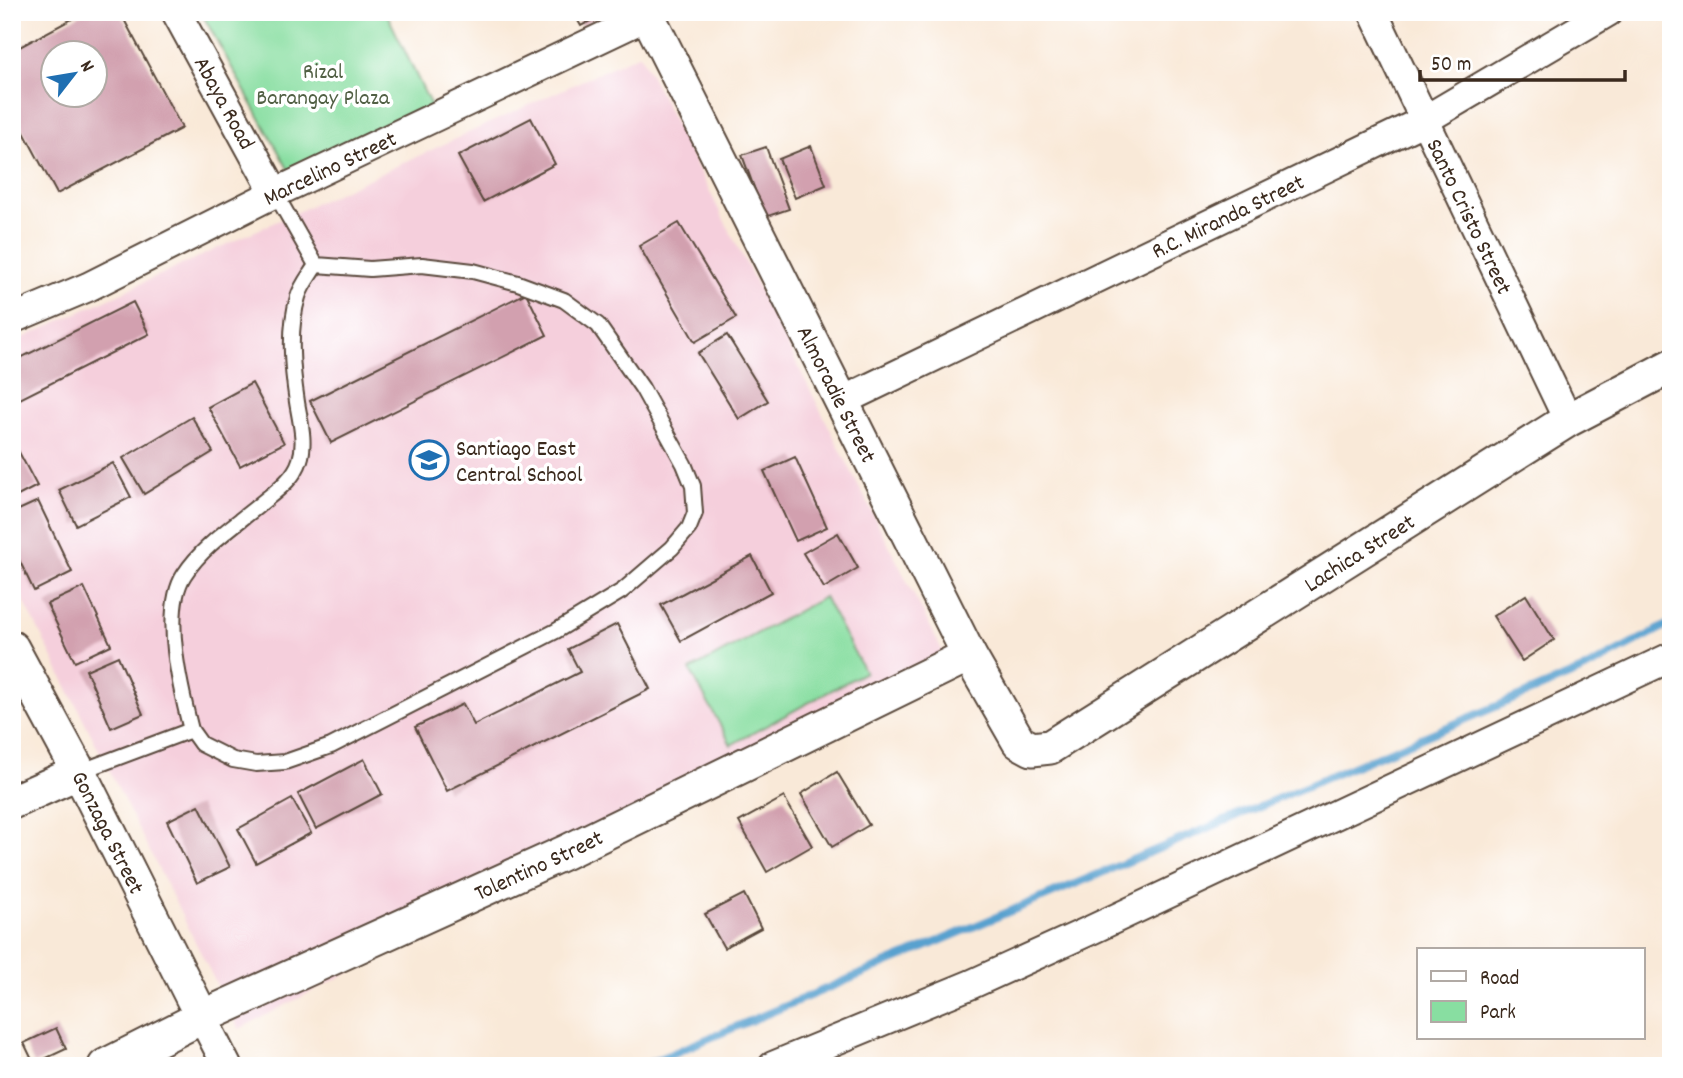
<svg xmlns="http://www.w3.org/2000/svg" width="1683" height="1078" font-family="Dekko,sans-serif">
	<rect width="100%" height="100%" fill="#fff"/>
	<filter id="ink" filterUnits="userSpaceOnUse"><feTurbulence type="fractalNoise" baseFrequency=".0143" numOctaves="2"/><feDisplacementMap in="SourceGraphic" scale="14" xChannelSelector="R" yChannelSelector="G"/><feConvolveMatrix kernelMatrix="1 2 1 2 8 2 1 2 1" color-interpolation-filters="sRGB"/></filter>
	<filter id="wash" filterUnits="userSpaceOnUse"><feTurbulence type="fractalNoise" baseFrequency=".00686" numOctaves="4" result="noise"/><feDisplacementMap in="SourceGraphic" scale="28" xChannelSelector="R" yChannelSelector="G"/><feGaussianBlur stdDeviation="1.57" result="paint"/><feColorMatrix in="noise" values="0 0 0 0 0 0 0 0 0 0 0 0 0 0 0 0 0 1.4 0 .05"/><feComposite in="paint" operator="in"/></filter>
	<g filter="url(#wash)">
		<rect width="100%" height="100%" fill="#f9e9d8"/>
		<polygon fill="#f5cfdc" points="640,54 949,664 239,1029 12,577 12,343"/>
		<g fill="#88dea1" stroke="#628460" stroke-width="2">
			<polygon points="201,12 386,12 433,110 293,178"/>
			<polygon points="824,597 865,672 731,745 690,670"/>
		</g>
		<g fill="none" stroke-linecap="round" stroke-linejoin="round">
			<polyline stroke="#59a1cf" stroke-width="8" points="643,1066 1585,669 1671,623"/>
		</g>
		<g id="blocks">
			<g fill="#d2a0af" fill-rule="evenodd">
				<path d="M85,12H120L182,128L57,194L12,110V51ZM52,52H94V94H52Z"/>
				<polygon points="573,12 607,12 581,26"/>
				<polygon points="531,118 555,164 483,202 458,156"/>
				<polygon points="811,146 826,185 795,198 779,159"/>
				<polygon points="766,147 789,209 765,217 742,155"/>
				<polygon points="679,223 736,318 695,342 639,246"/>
				<polygon points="526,293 547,335 331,443 310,401"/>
				<polygon points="133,302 149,334 12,403 12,362"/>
				<polygon points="727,335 768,401 739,419 698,353"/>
				<polygon points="252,383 284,443 240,466 208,407"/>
				<polygon points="192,417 213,452 144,494 123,458"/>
				<polygon points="12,439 37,486 12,499"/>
				<polygon points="795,457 827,527 796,541 764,471"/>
				<polygon points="113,463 131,497 76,525 59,490"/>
				<polygon points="38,501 72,572 34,591 12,545 12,513"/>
				<polygon points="838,533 858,568 824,588 803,553"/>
				<polygon points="752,556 771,592 681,641 661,605"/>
				<polygon points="84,587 111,645 75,662 47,604"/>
				<polygon points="1526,595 1554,640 1522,661 1493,616"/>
				<polygon points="617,624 650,689 447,791 415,727 463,704 474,725 580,672 568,649"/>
				<polygon points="118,656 143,714 111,728 86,670"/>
				<polygon points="364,759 382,794 316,829 298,794"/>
				<polygon points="837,772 869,825 832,847 801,794"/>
				<polygon points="784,797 812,846 767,872 739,822"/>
				<polygon points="292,799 311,833 256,863 238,829"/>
				<polygon points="199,805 230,867 197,883 167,821"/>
				<polygon points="744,894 761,928 724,948 705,914"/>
				<polygon points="56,1028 66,1049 34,1064 24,1043"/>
			</g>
		</g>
	</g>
	<g filter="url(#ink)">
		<use href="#blocks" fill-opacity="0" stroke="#58473a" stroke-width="2"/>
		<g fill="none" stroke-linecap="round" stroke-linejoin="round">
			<g stroke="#58473a" stroke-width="18">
				<g id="service">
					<path d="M191,730C181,691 161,611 184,575C202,547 232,527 258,506C273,493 294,480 300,460C306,442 300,421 297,402C292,369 288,330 298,297C301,286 310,275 316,265"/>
					<polyline points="79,772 191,730 201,744 233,760 256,764 285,762 331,746 556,631 622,591 672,548 689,528 695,513 693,486 684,464 642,388 598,325 564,300 518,283 473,271 422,265 370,269 316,265 275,193"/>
				</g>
			</g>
			<g stroke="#58473a" stroke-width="32">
				<g id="minor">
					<path id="s1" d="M176,12L275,193"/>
					<path id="s2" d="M1373,12L1568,420"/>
					<path id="s3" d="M12,319L88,287L275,193L647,16"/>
					<path id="s4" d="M840,402L1423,121L1608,12"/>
					<polyline points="202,1017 227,1066"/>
					<polyline points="773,1066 972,984 1091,930 1671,657"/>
				</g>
			</g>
			<g stroke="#58473a" stroke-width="37">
				<g id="tertiary">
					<path id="s5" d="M646,12L969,655L1019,742L1032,749L1050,747L1568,420L1671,366"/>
					<path id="s6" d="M12,648L79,772L202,1017"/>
					<polyline points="12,802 79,772"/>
					<path id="s7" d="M105,1066L202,1017L566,852L969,655"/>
				</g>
			</g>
			<use href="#service" stroke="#fff" stroke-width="14"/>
			<use href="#minor" stroke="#fff" stroke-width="28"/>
			<use href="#tertiary" stroke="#fff" stroke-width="33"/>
		</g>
	</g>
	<defs>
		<g id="school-ring" transform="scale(2.0125)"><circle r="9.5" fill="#fff" stroke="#1f6fb2" stroke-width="1.5"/><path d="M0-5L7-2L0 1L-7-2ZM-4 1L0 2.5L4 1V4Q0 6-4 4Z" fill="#1f6fb2"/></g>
	</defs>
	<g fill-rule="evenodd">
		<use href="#school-ring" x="429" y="460"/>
	</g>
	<g text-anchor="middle" stroke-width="7" stroke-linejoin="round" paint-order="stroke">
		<g font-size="23" fill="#526045" stroke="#fff">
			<text x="323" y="78">Rizal<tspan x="323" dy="26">Barangay Plaza</tspan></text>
		</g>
		<g font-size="23" fill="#3b2a1e" stroke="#fff">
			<text dy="8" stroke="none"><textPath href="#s1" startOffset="103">Abaya Road</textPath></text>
			<text dy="8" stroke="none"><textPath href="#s3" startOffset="352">Marcelino Street</textPath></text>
			<text dy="8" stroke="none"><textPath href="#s4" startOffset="430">R.C. Miranda Street</textPath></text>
			<text dy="8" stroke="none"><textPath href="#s2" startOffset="226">Santo Cristo Street</textPath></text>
			<text dy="8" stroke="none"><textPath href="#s5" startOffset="427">Almoradie Street</textPath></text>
			<text dy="8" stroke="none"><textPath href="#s5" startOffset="1218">Lachica Street</textPath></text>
			<text dy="8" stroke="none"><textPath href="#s6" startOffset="208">Gonzaga Street</textPath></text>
			<text dy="8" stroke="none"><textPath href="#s7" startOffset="478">Tolentino Street</textPath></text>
		</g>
		<g font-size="23" fill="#3b2a1e" stroke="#fff" text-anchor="start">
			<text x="456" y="455">Santiago East<tspan x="456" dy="26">Central School</tspan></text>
		</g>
	</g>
	<rect width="1683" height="1078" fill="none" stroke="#fff" stroke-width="42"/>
	<rect x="1417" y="948" width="228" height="91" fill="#ffffff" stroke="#b1aaa5" stroke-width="2"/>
	<rect x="1431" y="971" width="35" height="10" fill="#ffffff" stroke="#b1aaa5" stroke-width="2"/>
	<text x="1480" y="984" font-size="21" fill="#3b2a1e">Road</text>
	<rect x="1431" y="1001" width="35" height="21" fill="#88dea1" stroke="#b1aaa5" stroke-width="2"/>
	<text x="1480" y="1018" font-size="21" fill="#3b2a1e">Park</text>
	<g transform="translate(74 74) rotate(59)"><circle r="33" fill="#ffffff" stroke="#b1aaa5" stroke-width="2"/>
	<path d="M0-5L12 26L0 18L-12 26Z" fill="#1f6fb2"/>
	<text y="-10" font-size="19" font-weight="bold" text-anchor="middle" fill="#3b2a1e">N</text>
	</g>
	<path d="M1420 70v10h205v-10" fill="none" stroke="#3b2a1e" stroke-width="3.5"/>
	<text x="1431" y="70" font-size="21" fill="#3b2a1e" stroke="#ffffff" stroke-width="5" paint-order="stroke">50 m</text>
</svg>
